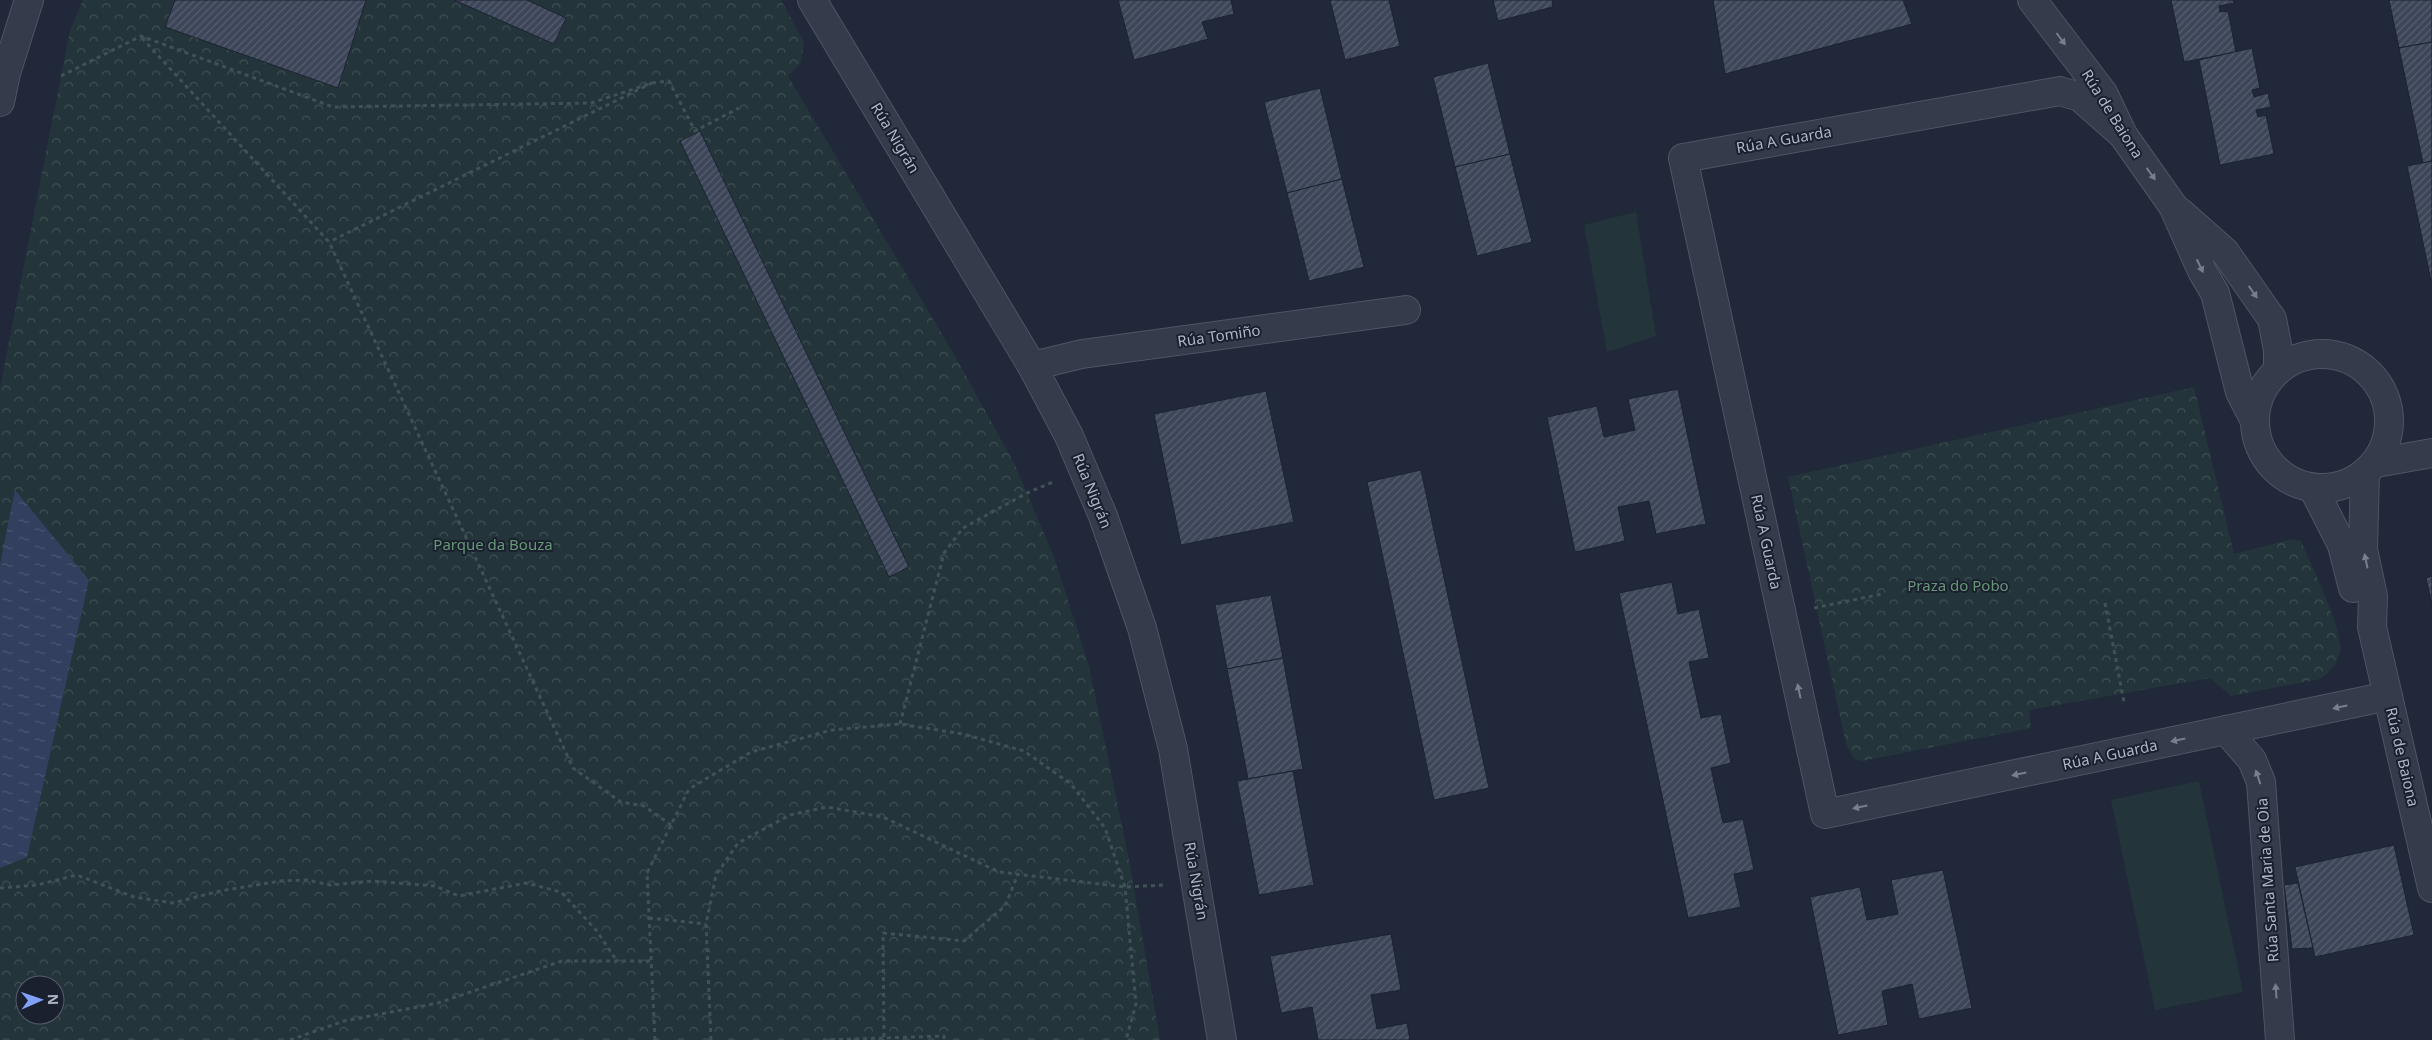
<svg xmlns="http://www.w3.org/2000/svg" width="2432" height="1040" font-family="'Noto Sans',sans-serif">
	<defs>
		<pattern id="park-crowns" width="20" height="18" patternUnits="userSpaceOnUse" patternTransform="scale(1.25)"><rect width="20" height="18" fill="#23353a"/><path d="M2 6a3 3 0 1 1 6 0M12 15a3 3 0 1 1 6 0" fill="none" stroke="#405055"/></pattern>
		<pattern id="water-ripples" width="26" height="14" patternUnits="userSpaceOnUse" patternTransform="scale(1.25)"><rect width="26" height="14" fill="#323f5f"/><path d="M2 4q2-2 4 0t4 0M15 11q2-2 4 0t4 0" fill="none" stroke="#4d5874"/></pattern>
		<pattern id="building-hatch" width="6" height="6" patternUnits="userSpaceOnUse" patternTransform="scale(1.25)"><rect width="6" height="6" fill="#3d4659"/><path d="M-1 1l2-2M0 6l6-6M5 7l2-2" fill="none" stroke="#565e6f"/></pattern>
	</defs>
	<rect width="100%" height="100%" fill="#212839"/>
	<g fill="#23353a">
		<polygon points="1636,212 1656,336 1607,352 1584,225"/>
		<polygon points="2199,781 2243,992 2155,1010 2111,800"/>
	</g>
	<g fill="url(#park-crowns)" fill-rule="evenodd">
		<path d="M83,0H781L804,42L801,63L788,76L955,356L1014,463L1054,557L1089,666L1130,865L1160,1040H0V388L70,30ZM25,985H55V1015H25Z"/>
		<path d="M2194,387L2234,554L2293,539L2301,541C2311,565 2343,629 2340,651C2338,665 2330,672 2320,679L2231,696L2210,678L2029,710L2031,728L1862,761L1854,759L1846,744L1788,477Z"/>
	</g>
	<polygon fill="url(#water-ripples)" points="15,490 89,580 27,857 0,868 0,565"/>
	<g fill="url(#building-hatch)" stroke="#1c2230">
		<polygon points="175,0 366,0 338,88 165,27"/>
		<polygon points="454,0 527,0 566,18 554,44"/>
		<polygon points="1118,0 1231,0 1234,14 1202,22 1208,39 1134,60"/>
		<polygon points="1330,0 1389,0 1400,46 1345,60"/>
		<polygon points="1493,0 1552,0 1553,7 1498,21"/>
		<polygon points="1713,0 1903,0 1912,24 1725,74"/>
		<polygon points="2171,0 2233,0 2234,3 2219,6 2220,12 2228,11 2236,52 2184,62"/>
		<polygon points="2389,0 2432,0 2432,42 2399,48"/>
		<polygon points="2432,42 2432,161 2423,163 2399,48"/>
		<polygon points="2252,48 2260,88 2252,90 2254,97 2268,93 2271,107 2256,110 2258,117 2266,115 2274,154 2220,165 2199,60"/>
		<polygon points="1488,63 1510,154 1455,167 1433,77"/>
		<polygon points="1320,88 1342,179 1287,193 1264,102"/>
		<polygon points="700,131 909,567 889,577 680,141"/>
		<polygon points="1510,154 1532,242 1477,256 1455,167"/>
		<polygon points="2432,161 2432,281 2431,281 2407,166"/>
		<polygon points="1342,179 1364,267 1309,281 1287,193"/>
		<polygon points="1678,389 1706,524 1656,534 1649,501 1618,507 1625,541 1575,552 1547,417 1597,406 1604,437 1635,430 1628,399"/>
		<polygon points="1266,391 1294,522 1181,545 1154,414"/>
		<polygon points="1421,470 1489,788 1434,800 1367,482"/>
		<polygon points="2432,576 2432,605 2426,578"/>
		<polygon points="1672,582 1678,614 1699,609 1709,658 1689,662 1701,718 1721,714 1731,763 1711,768 1723,823 1743,819 1754,870 1734,874 1741,907 1688,918 1619,593"/>
		<polygon points="1271,595 1283,658 1227,669 1215,605"/>
		<polygon points="1283,658 1303,769 1248,779 1227,669"/>
		<polygon points="1293,771 1314,885 1259,895 1237,781"/>
		<polygon points="2394,845 2414,935 2315,957 2295,867"/>
		<polygon points="1943,870 1972,1008 1919,1019 1912,984 1882,991 1888,1025 1838,1035 1810,897 1860,887 1867,920 1898,914 1891,880"/>
		<polygon points="2298,883 2313,948 2292,949 2284,885"/>
		<polygon points="1391,934 1401,990 1371,995 1377,1029 1407,1023 1410,1040 1318,1040 1312,1007 1281,1013 1270,956"/>
	</g>
	<g fill="none" stroke-linecap="round" stroke-linejoin="round">
		<g stroke="#4f5564" stroke-width="30">
			<g id="minor">
				<polyline points="812,0 1032,366 1069,436 1103,516 1142,628 1173,749 1222,1040"/>
				<polyline points="2032,0 2103,93 2123,135 2173,206 2202,271 2215,293 2240,392 2254,419"/>
				<polyline points="0,102 6,73 29,0"/>
				<polyline points="2123,135 2080,97 2060,91 1683,158 1825,814 2388,696"/>
				<polyline points="2180,212 2225,252 2272,319 2278,350 2278,370"/>
				<circle cx="2322" cy="421" r="67"/>
				<polyline points="1032,366 1082,354 1406,310"/>
				<polyline points="2376,463 2432,453"/>
				<polyline points="2365,473 2363,549 2373,596 2372,627 2432,888"/>
				<polyline points="2313,488 2342,545 2353,588"/>
				<polyline points="2226,730 2252,760 2261,782 2280,1040"/>
			</g>
		</g>
		<g stroke="#405258" stroke-width="3" stroke-dasharray="4 4" stroke-linecap="butt">
			<polyline points="142,38 329,242 573,768 621,802 644,806 671,825"/>
			<polyline points="61,76 141,36 333,107 591,103 652,83 329,242"/>
			<polyline points="652,83 669,81 695,131 739,108"/>
			<polyline points="2105,603 2124,702"/>
			<polyline points="1814,608 1882,594"/>
			<polyline points="900,724 944,553 963,528 1027,493 1053,482"/>
			<polyline points="0,888 37,885 77,875 134,897 173,903 220,891 280,881 307,880 330,885 373,881 435,886 459,896 526,883 561,892 596,930 617,961"/>
			<polyline points="649,918 706,924"/>
			<polyline points="884,1037 883,933 964,941 1005,906 1018,874"/>
			<polyline points="290,1040 344,1021 438,1003 562,961 651,961"/>
			<polyline points="655,1040 647,873 689,789 751,752 832,730 900,724 963,734 1024,751 1071,784 1105,828 1125,887 1136,1004 1126,1040"/>
			<polyline points="711,1040 706,924 716,875 738,843 790,815 827,807 883,817 999,872 1125,887 1163,885"/>
			<polyline points="823,1040 944,1036 944,1040"/>
		</g>
		<use href="#minor" stroke="#343b4a" stroke-width="28"/>
	</g>
	<defs><path id="oneway-solid" d="M-6-.8H1V-3.2L6.5 0L1 3.2V.8H-6Z" transform="scale(1.25)"/></defs>
	<g fill="#787e8e">
		<use href="#oneway-solid" transform="translate(2061 39) rotate(53)"/>
		<use href="#oneway-solid" transform="translate(2151 174) rotate(54)"/>
		<use href="#oneway-solid" transform="translate(2200 266) rotate(65)"/>
		<use href="#oneway-solid" transform="translate(2253 292) rotate(55)"/>
		<use href="#oneway-solid" transform="translate(2366 561) rotate(-102)"/>
		<use href="#oneway-solid" transform="translate(1799 691) rotate(-102)"/>
		<use href="#oneway-solid" transform="translate(2340 707) rotate(168)"/>
		<use href="#oneway-solid" transform="translate(2178 740) rotate(168)"/>
		<use href="#oneway-solid" transform="translate(2019 774) rotate(168)"/>
		<use href="#oneway-solid" transform="translate(2258 777) rotate(-108)"/>
		<use href="#oneway-solid" transform="translate(1860 807) rotate(168)"/>
		<use href="#oneway-solid" transform="translate(2276 991) rotate(-94)"/>
	</g>
	<g text-anchor="middle" stroke-width="4" stroke-linejoin="round" paint-order="stroke">
		<g font-size="15" fill="#afb5c6" stroke="#1a202e">
			<text transform="translate(2112 114) rotate(58)" y="5">Rúa de Baiona</text>
			<text transform="translate(895 138) rotate(59)" y="5">Rúa Nigrán</text>
			<text transform="translate(1784 140) rotate(-10)" y="5">Rúa A Guarda</text>
			<text transform="translate(1219 336) rotate(-8)" y="5">Rúa Tomiño</text>
			<text transform="translate(1092 491) rotate(68)" y="5">Rúa Nigrán</text>
			<text transform="translate(1766 542) rotate(78)" y="5">Rúa A Guarda</text>
			<text transform="translate(2110 755) rotate(-12)" y="5">Rúa A Guarda</text>
			<text transform="translate(2402 757) rotate(77)" y="5">Rúa de Baiona</text>
			<text transform="translate(2268 880) rotate(-94)" y="5">Rúa Santa Maria de Oia</text>
			<text transform="translate(1196 881) rotate(80)" y="5">Rúa Nigrán</text>
		</g>
		<g font-size="15" fill="#669777" stroke="#1a202e">
			<text x="493" y="550">Parque da Bouza</text>
			<text x="1958" y="591">Praza do Pobo</text>
		</g>
	</g>
	<g transform="translate(40 1000) rotate(88)"><circle r="24" fill="#1a202e" stroke="#565c6b"/>
	<path d="M0-4L9 19L0 12L-9 19Z" fill="#81a1f9"/>
	<text y="-8" font-size="14" font-weight="bold" text-anchor="middle" fill="#afb5c6">N</text>
	</g>
</svg>
